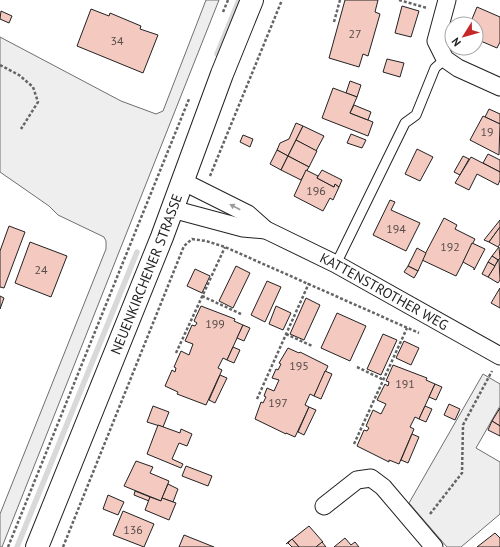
<svg xmlns="http://www.w3.org/2000/svg" width="500" height="547" font-family="'PT Sans',sans-serif">
	<rect width="100%" height="100%" fill="#fff"/>
	<g fill="#eee" stroke="#6f6f6f">
		<polygon points="206,0 219,0 2,547 0,547 0,514 106,249 106,241 104,237 58,215 49,206 0,172 0,37 121,101 156,114 163,111"/>
		<polygon points="483,374 500,384 500,406 476,448 500,462 500,514 461,547 447,547 409,503"/>
	</g>
	<g fill="none" stroke-linecap="round" stroke-linejoin="round">
		<g stroke="#d9d9d9" stroke-width="5.5">
			<polyline points="217,54 239,0"/>
			<polyline points="17,547 137,252"/>
		</g>
	</g>
	<g fill="#f3c9c0" stroke="#222">
		<polygon points="345,0 378,0 375,12 380,14 368,56 363,54 359,67 329,58"/>
		<polygon points="402,6 419,11 411,37 395,33"/>
		<polygon points="477,7 500,17 500,42 497,48 476,39 476,24 470,24"/>
		<polygon points="91,9 109,16 110,13 141,26 140,29 158,35 143,73 77,46"/>
		<polygon points="1,11 12,16 9,23 0,19"/>
		<polygon points="387,59 404,63 400,77 383,72"/>
		<polygon points="350,81 361,85 357,97 346,93"/>
		<polygon points="333,88 357,97 350,113 373,122 368,136 322,118"/>
		<polygon points="354,105 371,112 368,120 350,113"/>
		<polygon points="489,109 500,114 500,124 485,117"/>
		<polygon points="483,116 500,124 499,155 470,140"/>
		<polygon points="296,123 303,126 288,156 277,150 280,143 289,139"/>
		<polygon points="303,126 324,136 316,151 296,140"/>
		<polygon points="351,134 366,140 362,148 347,143"/>
		<polygon points="243,135 253,139 250,147 240,142"/>
		<polygon points="296,140 317,151 309,167 288,156"/>
		<polygon points="417,149 433,157 420,181 405,174"/>
		<polygon points="277,150 288,156 281,170 270,164"/>
		<polygon points="488,154 500,160 500,172 483,163"/>
		<polygon points="288,156 309,167 301,180 281,170"/>
		<polygon points="463,156 469,159 460,175 454,172"/>
		<polygon points="471,157 500,172 500,180 498,185 477,174 469,190 455,183"/>
		<polygon points="306,170 318,176 317,178 334,187 335,184 339,187 333,200 330,198 323,211 294,196"/>
		<polygon points="322,170 342,180 339,187 335,184 334,187 317,178"/>
		<polygon points="390,200 395,202 391,210 420,223 406,251 373,235"/>
		<polygon points="444,218 457,225 455,229 475,239 456,276 422,260"/>
		<polygon points="500,220 500,227 489,242 484,240"/>
		<polygon points="9,226 25,232 4,288 0,287 0,251"/>
		<polygon points="500,227 500,244 498,247 489,242"/>
		<polygon points="30,242 67,256 51,297 15,283"/>
		<polygon points="472,243 485,249 474,270 474,268 463,262"/>
		<polygon points="499,247 500,258 498,260 492,256"/>
		<polygon points="417,248 426,253 418,271 408,266"/>
		<polygon points="492,256 498,260 495,266 488,262"/>
		<polygon points="499,259 500,280 498,283 488,277"/>
		<polygon points="488,262 495,266 488,277 482,274"/>
		<polygon points="236,266 250,273 233,308 219,301"/>
		<polygon points="408,266 418,271 414,278 404,272"/>
		<polygon points="195,269 210,276 202,293 187,286"/>
		<polygon points="267,281 281,287 265,322 251,315"/>
		<polygon points="500,288 500,308 491,303"/>
		<polygon points="0,296 4,298 0,309"/>
		<polygon points="306,298 320,305 304,340 290,334"/>
		<polygon points="201,306 235,319 234,321 243,325 227,360 223,358 218,368 222,370 206,405 177,394 178,392 165,386 172,370 175,372 176,368 174,367 181,351 189,355 193,344 185,341 192,325 195,326 197,323 194,321"/>
		<polygon points="276,306 291,313 283,330 269,324"/>
		<polygon points="337,313 366,326 350,361 321,348"/>
		<polygon points="243,325 250,328 244,341 237,338"/>
		<polygon points="383,334 397,340 381,375 367,369"/>
		<polygon points="404,341 419,348 411,365 396,358"/>
		<polygon points="233,347 240,350 234,363 227,360"/>
		<polygon points="288,348 299,353 300,352 328,366 314,396 310,394 305,405 309,407 295,437 286,433 286,434 255,419 261,402 263,403 266,397 264,396 267,388 274,391 279,380 272,378 276,369 278,370 281,364 279,363"/>
		<polygon points="393,365 427,378 426,380 435,384 419,419 415,417 410,427 414,429 399,464 389,460 389,462 357,446 364,430 367,431 369,428 366,426 373,410 381,414 386,404 377,400 385,384 388,386 389,382 386,381"/>
		<polygon points="325,371 332,374 321,399 314,396"/>
		<polygon points="220,375 227,378 215,403 209,400"/>
		<polygon points="435,384 442,387 436,400 429,397"/>
		<polygon points="449,404 460,409 455,420 444,415"/>
		<polygon points="153,406 169,412 163,427 147,422"/>
		<polygon points="425,406 432,409 426,422 419,419"/>
		<polygon points="309,407 316,410 304,435 298,432"/>
		<polygon points="500,408 500,426 492,421"/>
		<polygon points="492,421 500,426 500,436 488,430"/>
		<polygon points="158,425 180,433 181,429 192,434 187,446 179,443 172,459 183,464 181,468 147,454"/>
		<polygon points="412,434 419,437 408,463 401,460"/>
		<polygon points="136,461 153,467 150,473 169,481 161,501 124,486"/>
		<polygon points="186,466 212,476 208,486 182,476"/>
		<polygon points="168,484 178,489 173,502 162,498"/>
		<polygon points="135,491 150,497 149,501 134,495"/>
		<polygon points="108,495 124,502 118,515 103,509"/>
		<polygon points="150,497 161,501 162,498 176,503 169,520 145,510"/>
		<polygon points="123,511 154,524 144,547 113,535"/>
		<polygon points="309,526 323,542 316,547 299,547 292,539 286,544"/>
		<polygon points="495,533 500,538 500,547 477,547"/>
		<polygon points="184,535 214,547 179,547"/>
		<polygon points="345,538 351,545 355,542 359,547 334,547"/>
		<polygon points="292,539 299,547 292,547 288,543"/>
		<polygon points="322,542 326,547 316,547"/>
	</g>
	<g fill="none" stroke-linecap="round" stroke-linejoin="round">
		<g stroke="#222" stroke-width="11">
			<polyline id="service" points="336,264 405,123 416,115 435,68 445,59"/>
		</g>
		<g stroke="#222" stroke-width="19">
			<g id="minor">
				<polyline points="447,0 436,41 445,59 458,68 500,87"/>
				<path id="s1" d="M182,181L248,214L266,230L336,264L500,356"/>
				<polyline points="172,209 243,228 266,230"/>
				<polyline points="324,506 357,480 371,478 383,487 434,547"/>
			</g>
		</g>
		<g stroke="#222" stroke-width="24">
			<g id="secondary">
				<path id="s2" d="M37,547L162,237L222,74L252,0"/>
			</g>
		</g>
		<g stroke="#646464" stroke-width="2.5" stroke-dasharray="3 2" stroke-linecap="butt">
			<polyline points="399,0 427,8"/>
			<polyline points="223,12 228,0"/>
			<polyline points="334,22 340,0"/>
			<polyline points="0,65 19,75 33,87 38,102 21,129"/>
			<polyline points="210,176 282,0"/>
			<polyline points="202,296 241,314"/>
			<polyline points="286,334 312,346"/>
			<polyline points="176,353 225,247"/>
			<polyline points="357,367 384,380"/>
			<polyline points="257,399 309,283"/>
			<polyline points="354,444 407,328"/>
			<polyline points="430,514 462,473 463,425 492,371"/>
			<polyline points="8,547 189,99"/>
			<polyline points="63,547 184,246 192,239 206,241 225,247 419,333"/>
		</g>
		<use href="#service" stroke="#fff" stroke-width="9"/>
		<use href="#minor" stroke="#fff" stroke-width="17"/>
		<use href="#secondary" stroke="#fff" stroke-width="22"/>
	</g>
	<defs><path id="oneway-solid" d="M-6-.8H1V-3.2L6.5 0L1 3.2V.8H-6Z"/></defs>
	<use fill="#9c9c9c" href="#oneway-solid" transform="translate(235 207) rotate(-152)"/>
	<g text-anchor="middle" stroke-width="3" stroke-linejoin="round" paint-order="stroke">
		<g font-size="12" fill="#564c4a">
			<text x="355" y="38">27</text>
			<text x="117" y="45">34</text>
			<text x="487" y="136">19</text>
			<text x="316" y="195">196</text>
			<text x="396" y="233">194</text>
			<text x="450" y="251">192</text>
			<text x="41" y="274">24</text>
			<text x="215" y="328">199</text>
			<text x="299" y="370">195</text>
			<text x="405" y="388">191</text>
			<text x="278" y="407">197</text>
			<text x="133" y="534">136</text>
		</g>
		<g font-size="14" fill="#222" stroke="#fff">
			<text dy="5" stroke="none"><textPath href="#s2" startOffset="294">NEUENKIRCHENER STRASSE</textPath></text>
			<text dy="5" stroke="none"><textPath href="#s1" startOffset="231">KATTENSTROTHER WEG</textPath></text>
		</g>
	</g>
	<g transform="translate(464 36) rotate(233)"><circle r="19" fill="#ffffff" stroke="#a7a7a7"/>
	<path d="M0-3L7 15L0 10L-7 15Z" fill="#c62828"/>
	<text y="-6" font-size="11" font-weight="bold" text-anchor="middle" fill="#222222">N</text>
	</g>
</svg>
